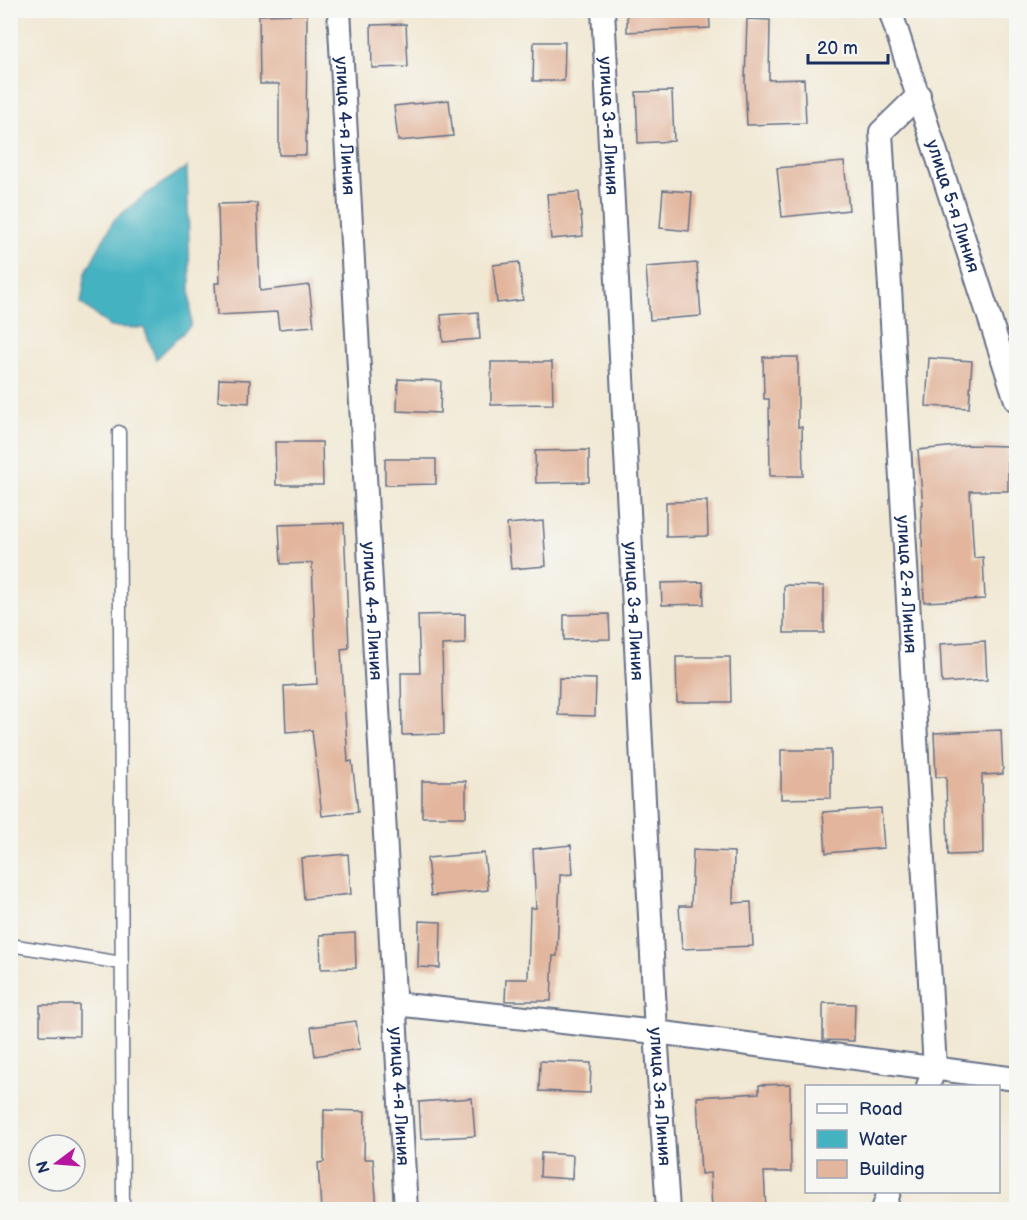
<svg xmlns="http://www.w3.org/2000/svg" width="1027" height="1220" font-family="'Balsamiq Sans',sans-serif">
	<rect width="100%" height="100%" fill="#f6f6f2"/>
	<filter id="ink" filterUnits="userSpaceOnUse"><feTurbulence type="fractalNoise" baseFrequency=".0167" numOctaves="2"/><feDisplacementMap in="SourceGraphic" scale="12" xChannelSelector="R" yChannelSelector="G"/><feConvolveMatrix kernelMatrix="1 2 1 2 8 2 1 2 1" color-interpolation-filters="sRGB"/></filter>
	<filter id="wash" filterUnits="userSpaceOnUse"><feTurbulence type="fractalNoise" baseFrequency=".008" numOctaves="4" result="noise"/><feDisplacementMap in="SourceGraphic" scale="24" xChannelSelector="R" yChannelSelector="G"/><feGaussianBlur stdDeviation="1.35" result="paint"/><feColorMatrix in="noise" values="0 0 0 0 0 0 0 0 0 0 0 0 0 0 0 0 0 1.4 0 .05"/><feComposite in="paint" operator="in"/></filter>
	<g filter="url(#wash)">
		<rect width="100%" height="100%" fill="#f1e8d3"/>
		<polygon fill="#45b2c1" stroke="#307090" stroke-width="1.5" points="187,167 191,325 156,359 144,328 111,327 81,303 86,272 114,220 145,195"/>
		<g id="blocks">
			<g fill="#e2b59c">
				<polygon points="627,10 709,10 710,28 627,32"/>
				<polygon points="307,14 306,155 279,155 279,84 260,84 259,15"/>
				<polygon points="747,19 770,20 769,80 804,79 806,123 747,125 745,81"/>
				<polygon points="406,24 408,67 372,68 371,25"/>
				<polygon points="534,42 565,42 564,81 533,81"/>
				<polygon points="672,91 674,141 638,143 636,92"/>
				<polygon points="449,100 453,136 398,141 394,106"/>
				<polygon points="844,162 849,210 782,217 777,168"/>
				<polygon points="663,190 692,192 689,231 660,228"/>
				<polygon points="579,192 583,236 551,239 547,194"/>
				<polygon points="257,203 260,291 309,285 314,326 279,329 277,312 217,315 215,283 220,283 218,204"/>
				<polygon points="519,262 523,300 497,303 493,265"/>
				<polygon points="697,263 701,316 650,320 646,267"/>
				<polygon points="478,312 480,339 443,342 441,315"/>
				<polygon points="763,357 798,357 798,427 802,427 803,476 770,476 769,399 764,399"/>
				<polygon points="929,358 972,361 969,408 926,406"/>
				<polygon points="491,362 552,362 553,404 491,405"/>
				<polygon points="219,379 250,380 249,403 218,401"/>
				<polygon points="398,379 441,381 440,413 397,411"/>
				<polygon points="275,442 322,442 323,485 276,485"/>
				<polygon points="967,445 1008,446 1008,491 970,491 974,558 983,557 985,599 924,602 921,505 923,505 918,450"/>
				<polygon points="589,450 589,482 536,483 535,451"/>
				<polygon points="385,459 436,459 436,484 385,485"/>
				<polygon points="707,501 708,536 666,537 666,502"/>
				<polygon points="543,521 546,566 511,569 507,524"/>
				<polygon points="344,523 349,648 341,649 348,762 352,761 358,812 322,816 312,730 286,732 284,686 317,684 312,563 281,564 279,525"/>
				<polygon points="703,582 704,604 662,605 661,583"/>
				<polygon points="784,585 824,586 824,633 784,633"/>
				<polygon points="465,614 465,644 442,645 444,734 402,735 401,673 420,673 418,615"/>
				<polygon points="609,614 610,639 564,640 564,615"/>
				<polygon points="985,641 987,680 942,683 940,644"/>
				<polygon points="676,657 730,657 731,702 677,702"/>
				<polygon points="559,678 596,679 595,716 558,715"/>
				<polygon points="1001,730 1003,774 982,775 983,854 948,855 946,777 936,777 934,733"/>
				<polygon points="781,750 831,750 831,798 781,799"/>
				<rect x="422" y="781" width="44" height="36"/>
				<polygon points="881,808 884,848 826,853 823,812"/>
				<polygon points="571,845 573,874 560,875 557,956 553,956 551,1001 505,1001 506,979 528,979 530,908 536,908 533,849"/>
				<polygon points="693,850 734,852 733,903 751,902 753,946 682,949 679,906 691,906"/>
				<polygon points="484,853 488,890 431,896 427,858"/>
				<polygon points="348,854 351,894 304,899 301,858"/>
				<polygon points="419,921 441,922 440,968 418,967"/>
				<polygon points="355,933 356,968 321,969 320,935"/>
				<polygon points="823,1003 855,1004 854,1041 823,1040"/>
				<polygon points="40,1005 79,1005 79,1036 40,1035"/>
				<polygon points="356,1021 360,1049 315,1056 311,1027"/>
				<polygon points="540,1061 591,1063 590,1093 539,1091"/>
				<polygon points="790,1084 791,1172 764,1172 766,1209 712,1209 710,1173 701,1174 697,1097 759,1093 759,1085"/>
				<polygon points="472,1098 475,1136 421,1139 419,1102"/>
				<polygon points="324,1110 365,1111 364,1159 373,1159 377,1209 321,1209 318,1163 324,1162"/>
				<polygon points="541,1153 573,1155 572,1179 540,1177"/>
			</g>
		</g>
	</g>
	<g filter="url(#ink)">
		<use href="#blocks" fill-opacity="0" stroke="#667087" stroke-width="1.5"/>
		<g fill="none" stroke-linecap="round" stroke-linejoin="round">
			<g stroke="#667087" stroke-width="15">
				<g id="service">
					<polyline points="119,432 123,1210"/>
					<polyline points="10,945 122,963"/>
				</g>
			</g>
			<g stroke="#667087" stroke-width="26">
				<g id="minor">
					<path id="s1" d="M339,10L406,1210"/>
					<path id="s2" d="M603,10L656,1032L668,1210"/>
					<path id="s3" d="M890,10L1016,400"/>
					<path id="s4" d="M919,95L881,132L935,1068L928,1086"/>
					<polyline points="395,1004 656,1032 1016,1079"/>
					<polyline points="883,1210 889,1192"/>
				</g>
			</g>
			<use href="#service" stroke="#fff" stroke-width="12"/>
			<use href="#minor" stroke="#fff" stroke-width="22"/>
		</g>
	</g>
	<g text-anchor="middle" stroke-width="4.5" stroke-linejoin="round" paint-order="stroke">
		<g font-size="18" fill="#1b2f5e" stroke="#f6f6f2">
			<text dy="6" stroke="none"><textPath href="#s1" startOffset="116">улица 4-я Линия</textPath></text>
			<text dy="6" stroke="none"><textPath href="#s2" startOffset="116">улица 3-я Линия</textPath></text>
			<text dy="6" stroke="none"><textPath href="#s3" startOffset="206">улица 5-я Линия</textPath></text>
			<text dy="6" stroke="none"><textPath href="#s4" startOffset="506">улица 2-я Линия</textPath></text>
			<text dy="6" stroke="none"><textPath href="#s1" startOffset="602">улица 4-я Линия</textPath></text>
			<text dy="6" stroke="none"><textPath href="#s2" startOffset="602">улица 3-я Линия</textPath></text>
			<text dy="6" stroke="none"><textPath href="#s1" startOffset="1088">улица 4-я Линия</textPath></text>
			<text dy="6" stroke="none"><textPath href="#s2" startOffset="1088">улица 3-я Линия</textPath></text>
		</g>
	</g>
	<rect width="1027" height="1220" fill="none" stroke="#f6f6f2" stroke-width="36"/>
	<rect x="805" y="1085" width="195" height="108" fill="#f6f6f2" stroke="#9ea6b7" stroke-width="1.5"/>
	<rect x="817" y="1104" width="30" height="9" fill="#ffffff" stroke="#9ea6b7" stroke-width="1.5"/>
	<text x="859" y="1115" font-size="18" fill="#1b2f5e">Road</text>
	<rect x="817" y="1130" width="30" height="18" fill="#45b2c1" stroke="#9ea6b7" stroke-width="1.5"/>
	<text x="859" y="1145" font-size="18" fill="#1b2f5e">Water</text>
	<rect x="817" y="1160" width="30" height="18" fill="#e2b59c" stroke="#9ea6b7" stroke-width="1.5"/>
	<text x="859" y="1175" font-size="18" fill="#1b2f5e">Building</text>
	<g transform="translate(57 1163) rotate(254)"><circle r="28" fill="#f6f6f2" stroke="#9ea6b7" stroke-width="1.5"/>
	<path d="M0-4.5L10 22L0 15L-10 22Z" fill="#b5179e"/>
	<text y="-9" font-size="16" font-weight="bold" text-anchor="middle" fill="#1b2f5e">N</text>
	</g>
	<path d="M808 54v9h80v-9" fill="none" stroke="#1b2f5e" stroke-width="3"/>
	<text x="817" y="54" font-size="18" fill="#1b2f5e" stroke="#f6f6f2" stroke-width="4.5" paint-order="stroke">20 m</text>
</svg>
